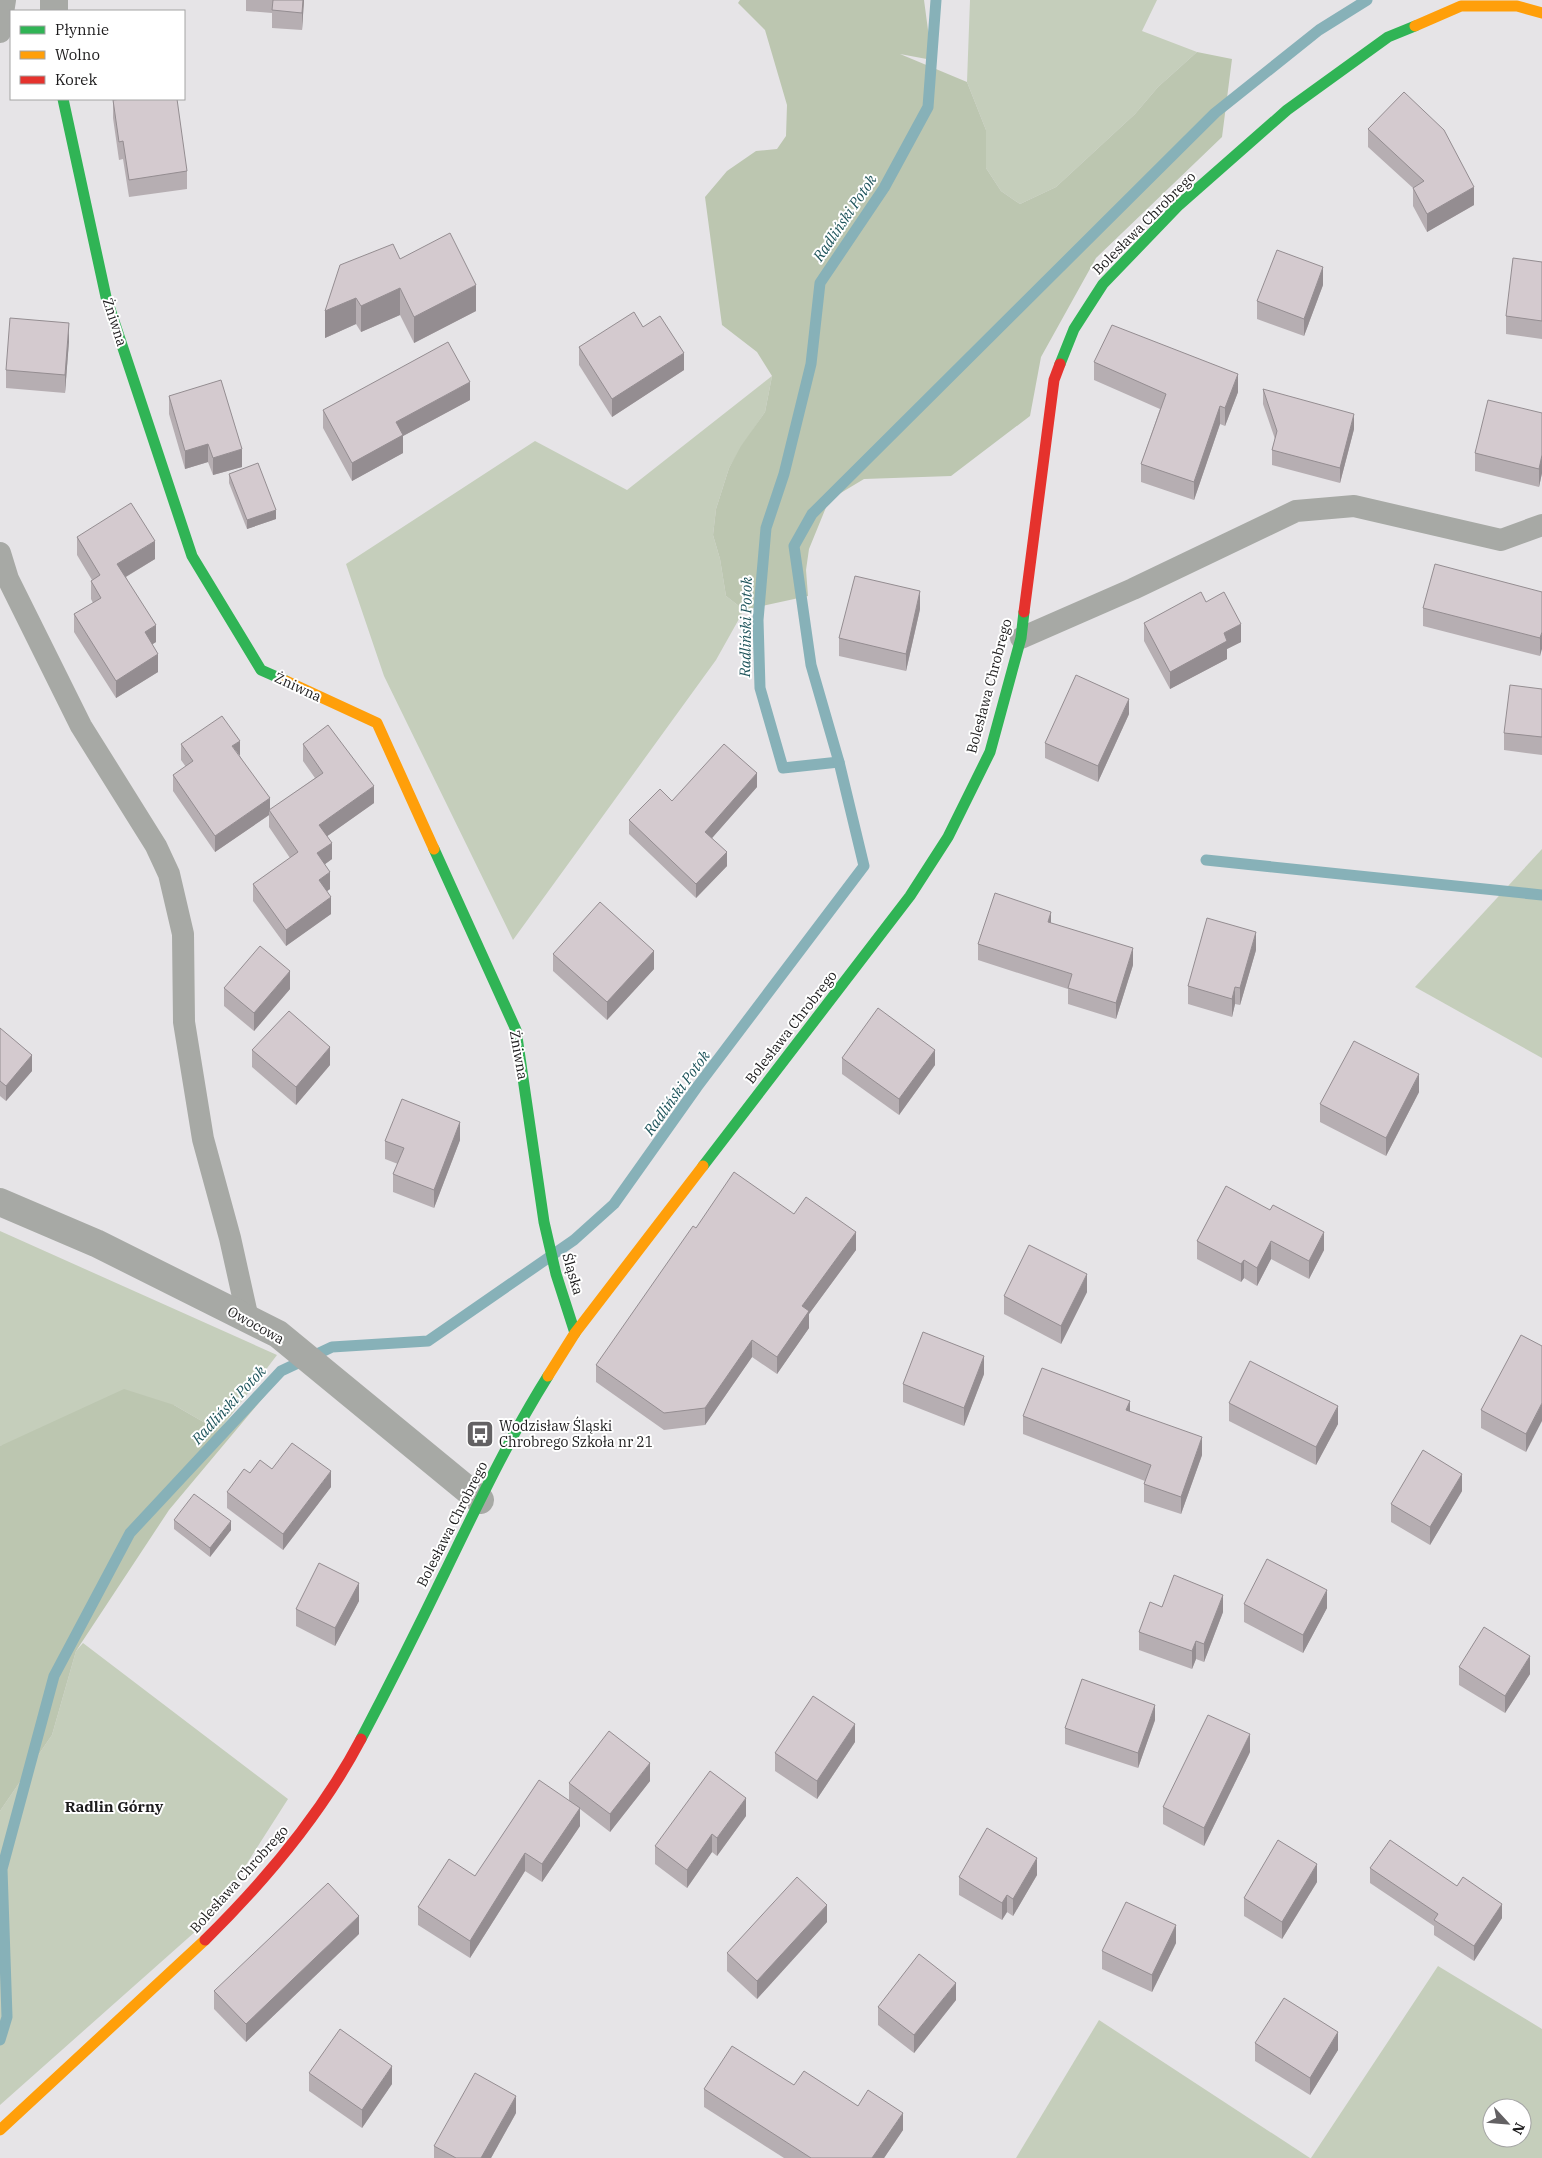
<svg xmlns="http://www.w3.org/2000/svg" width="1542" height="2158" font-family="'IBM Plex Serif',serif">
	<rect width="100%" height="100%" fill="#e6e4e7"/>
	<g fill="#c5cebb" fill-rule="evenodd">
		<polygon points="970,0 1157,0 1142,31 1197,52 1158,87 1135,114 1056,187 1020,204 1001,191 986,168 986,130 967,82"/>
		<polygon points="772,376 765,412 742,446 729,468 716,509 713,535 720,559 726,596 744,610 716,660 513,940 384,676 346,564 535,441 627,490"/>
		<polygon points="1542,849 1542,1058 1415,987"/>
		<polygon points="0,1231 277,1355 219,1431 174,1405 0,1446"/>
		<polygon points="83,1643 288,1799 214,1915 0,2105 0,1811 52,1735 76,1651"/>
		<path d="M1438,1966L1542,2029V2158H1311ZM1492,2108H1522V2138H1492Z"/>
		<polygon points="1099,2020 1310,2158 1016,2158"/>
	</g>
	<g fill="#bcc6b0">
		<polygon points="740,0 924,0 932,60 900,54 967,82 986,130 986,168 1001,191 1020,204 1056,187 1135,114 1158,87 1197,52 1232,59 1222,137 1096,258 1041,357 1030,416 951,476 864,479 829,500 809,549 806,570 808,596 744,610 726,596 720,559 713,535 716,509 729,468 741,446 765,412 772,376 757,352 722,325 705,197 727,171 756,151 777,149 786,136 787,105 765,30 738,3"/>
		<polygon points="294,1361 169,1510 76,1651 52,1735 0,1811 0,1446 124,1389 174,1405 219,1431"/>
	</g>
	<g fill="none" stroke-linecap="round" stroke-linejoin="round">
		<g stroke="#87b1b8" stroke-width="11">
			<polyline points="839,762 783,768 760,688 758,620 766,528 784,474 811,364 820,283 884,188 928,107 936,0"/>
			<polyline points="1206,860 1542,895"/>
			<polyline points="0,2040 7,2017 2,1869 54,1676 130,1533 281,1371 332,1347 428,1341 574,1240 614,1204 697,1087 864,866 839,762 811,665 794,546 812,514 1215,113 1319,30 1367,0"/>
		</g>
		<g stroke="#a7a9a5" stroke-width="22">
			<polyline points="0,32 5,0"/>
			<polyline points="0,553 8,579 81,726 156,846 169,874 183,934 184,1022 203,1139 230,1238 248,1319"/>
			<polyline points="1021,638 1133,589 1296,511 1354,506 1501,540 1542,525"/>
		</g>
		<g stroke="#a7a9a5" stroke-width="28">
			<polyline points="54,0 54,11"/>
			<polyline points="0,1202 96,1243 278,1334 480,1500"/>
		</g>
		<g stroke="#30b455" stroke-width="11">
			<polyline points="63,99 106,297 192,556 261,670 286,681"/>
			<polyline points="1060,364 1074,329 1103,284 1179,205 1287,110 1388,37 1415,26"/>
			<polyline points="434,849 516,1030 544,1222 556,1274 575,1333"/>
			<polyline points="703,1166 910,896 948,837 990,752 1021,638 1024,612"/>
			<path d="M361,1739C390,1684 418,1628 445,1572C477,1506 509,1438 548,1376"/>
		</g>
		<g stroke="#ff9f0a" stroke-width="11">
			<polyline points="1415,26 1461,6 1517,6 1542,13"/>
			<polyline points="286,681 377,723 434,849"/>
			<polyline points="548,1376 575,1333 703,1166"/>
			<polyline points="0,2130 205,1940"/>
		</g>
		<g stroke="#e5322d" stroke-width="11">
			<polyline points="1024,612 1054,380 1060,364"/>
			<path d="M205,1940C265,1881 322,1813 361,1739"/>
		</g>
	</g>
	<g fill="#b6aeb2">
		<polygon points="246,0 304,0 302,30 272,28 272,13 246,11"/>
		<polygon points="113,100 187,171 187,189 129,197 123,159 119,160 113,118"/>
		<polygon points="1368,129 1474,205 1427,232 1413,206 1413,188 1368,147"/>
		<polygon points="400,259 476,311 414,343 400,315 361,332 356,324 325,338 325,311"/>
		<polygon points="1542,262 1542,339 1506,334 1506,316"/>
		<polygon points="1323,285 1304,336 1257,319 1257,301"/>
		<polygon points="643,327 684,370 612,417 579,365 579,347"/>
		<polygon points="69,341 65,393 6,388 6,370"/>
		<polygon points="1094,362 1238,392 1225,426 1220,424 1194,500 1141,482 1141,464 1160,409 1094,380"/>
		<polygon points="1263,389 1354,429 1340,483 1272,465 1272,450 1275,439 1263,404"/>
		<polygon points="169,396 242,467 213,475 208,462 185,469 169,414"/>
		<polygon points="470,400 403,436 403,453 352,481 323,428 323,410"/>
		<polygon points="1542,413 1542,473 1539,487 1475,471 1475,453"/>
		<polygon points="229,474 276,519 247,529 229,483"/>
		<polygon points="77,537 155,559 126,577 156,642 152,644 158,672 116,698 74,632 74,614 93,603 91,599 91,581 92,580 77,555"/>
		<polygon points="1542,592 1540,656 1423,626 1423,608"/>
		<polygon points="1206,602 1241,642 1227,649 1227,659 1170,689 1144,641 1144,623"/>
		<polygon points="920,609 906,671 839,656 839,638"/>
		<polygon points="1542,689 1542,755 1504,750 1504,733"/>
		<polygon points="1129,714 1098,782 1045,758 1045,743"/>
		<polygon points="181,744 240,756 270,810 315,778 303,761 303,744 374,803 327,836 332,859 325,864 330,889 327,891 331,914 286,946 253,901 253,884 290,858 269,827 269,815 215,852 173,791 173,775 186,767 181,760"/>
		<polygon points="757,787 712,838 727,866 696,898 629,834 629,820 672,801"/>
		<polygon points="1051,923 1133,965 1116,1019 1068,1004 1068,989 978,960 978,944"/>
		<polygon points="1256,950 1240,1005 1235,1004 1232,1017 1188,1004 1188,986"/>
		<polygon points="553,954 654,969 607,1020 553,971"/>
		<polygon points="224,988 290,989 254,1031 224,1006"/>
		<polygon points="0,1028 32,1071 6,1101 0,1096"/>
		<polygon points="252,1050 330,1065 296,1105 252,1067"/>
		<polygon points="842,1058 935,1065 899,1115 842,1074"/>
		<polygon points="1419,1092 1386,1156 1320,1122 1320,1104"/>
		<polygon points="460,1140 434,1208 393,1192 393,1174 398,1164 385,1159 385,1141"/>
		<polygon points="1226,1186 1324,1250 1309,1279 1271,1259 1257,1286 1244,1278 1241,1282 1197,1259 1197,1241"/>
		<polygon points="794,1214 856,1250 809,1314 809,1328 777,1374 752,1357 705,1425 664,1430 596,1382 596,1365"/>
		<polygon points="1087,1292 1061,1344 1004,1314 1004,1296"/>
		<polygon points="1542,1346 1526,1452 1481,1428 1481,1410"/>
		<polygon points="984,1374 964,1426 903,1402 903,1384"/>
		<polygon points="1229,1403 1338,1424 1316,1465 1229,1421"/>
		<polygon points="1130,1411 1202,1455 1181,1514 1144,1502 1144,1484 1145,1481 1023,1434 1023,1416"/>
		<polygon points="272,1469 331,1487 283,1550 227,1508 227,1492 250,1473"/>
		<polygon points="1462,1491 1430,1545 1391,1522 1391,1504"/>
		<polygon points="174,1520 231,1530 210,1557 174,1529"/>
		<polygon points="359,1601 335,1646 296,1626 296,1609"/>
		<polygon points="1244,1604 1327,1608 1303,1653 1244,1622"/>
		<polygon points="1162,1607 1223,1612 1204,1662 1196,1659 1192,1669 1139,1650 1139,1632"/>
		<polygon points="1459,1667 1530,1674 1505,1713 1459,1685"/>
		<polygon points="1155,1720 1138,1768 1065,1744 1065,1728"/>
		<polygon points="855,1742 817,1799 775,1771 775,1753"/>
		<polygon points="1250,1752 1204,1846 1163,1824 1163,1807"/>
		<polygon points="650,1781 610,1832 580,1809 580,1826 542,1882 525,1871 470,1958 418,1925 418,1907 475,1876 569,1800 569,1783"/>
		<polygon points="746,1816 717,1856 712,1852 687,1888 655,1864 655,1846"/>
		<polygon points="1370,1868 1502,1918 1474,1961 1434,1935 1434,1926 1370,1883"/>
		<polygon points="1037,1875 1013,1916 1007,1912 1002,1920 959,1895 959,1877"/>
		<polygon points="1317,1882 1282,1939 1244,1916 1244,1898"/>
		<polygon points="827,1922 757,1999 727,1971 727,1953"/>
		<polygon points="359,1934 246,2042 214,2009 214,1991"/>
		<polygon points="1176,1943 1152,1992 1102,1969 1102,1951"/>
		<polygon points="956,2000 914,2053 878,2025 878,2007"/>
		<polygon points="1255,2043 1338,2050 1310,2095 1255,2061"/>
		<polygon points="309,2073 392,2084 362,2128 309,2091"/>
		<polygon points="794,2085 858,2106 903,2130 884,2158 784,2158 704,2107 704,2089"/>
		<polygon points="516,2113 491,2158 434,2158 434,2146"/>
	</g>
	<g fill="#948d91">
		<polygon points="303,0 304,0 302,30 302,13"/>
		<polygon points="1474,187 1474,205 1427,232 1427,214"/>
		<polygon points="1323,267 1323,285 1304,336 1304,319"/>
		<polygon points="476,285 476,311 414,343 414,317"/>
		<polygon points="400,288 400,315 361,332 361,306"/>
		<polygon points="356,298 356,324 325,338 325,311"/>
		<polygon points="69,323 69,341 65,393 65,375"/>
		<polygon points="684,353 684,370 612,417 612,399"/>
		<polygon points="1238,374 1238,392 1225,426 1225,408"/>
		<polygon points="470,382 470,400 403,436 403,453 352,481 352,463 396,422"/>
		<polygon points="1220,406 1220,424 1194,500 1194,482"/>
		<polygon points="1354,414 1354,429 1340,483 1340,468"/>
		<polygon points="208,444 208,462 185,469 185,451"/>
		<polygon points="242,449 242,467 213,475 213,458"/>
		<polygon points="1542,455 1542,473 1539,487 1539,469"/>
		<polygon points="276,510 276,519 247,529 247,520"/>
		<polygon points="155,541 155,559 117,582 117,564"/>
		<polygon points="920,591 920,609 906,671 906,654"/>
		<polygon points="1241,624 1241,642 1227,649 1227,659 1170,689 1170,672 1224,633"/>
		<polygon points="156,625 156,642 145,649 145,632"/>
		<polygon points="1542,632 1542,649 1540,656 1540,638"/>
		<polygon points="158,654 158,672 116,698 116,681"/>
		<polygon points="1129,699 1129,714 1098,782 1098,766"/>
		<polygon points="240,741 240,756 232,746"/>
		<polygon points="757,773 757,787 705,846 705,832"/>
		<polygon points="374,786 374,803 319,842 319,825"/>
		<polygon points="270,798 270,812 269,810 269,815 215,852 215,836"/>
		<polygon points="332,843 332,859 317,870 317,853"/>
		<polygon points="727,852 727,866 696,898 696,884"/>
		<polygon points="330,872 330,889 319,897 319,880"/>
		<polygon points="331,897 331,914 286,946 286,930"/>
		<polygon points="1051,912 1051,928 1048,922"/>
		<polygon points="1256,932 1256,950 1240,1005 1240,988"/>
		<polygon points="1133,948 1133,965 1116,1019 1116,1003"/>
		<polygon points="654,951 654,969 607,1020 607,1002"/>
		<polygon points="290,971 290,989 254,1031 254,1013"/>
		<polygon points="1235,987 1235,1004 1232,1017 1232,999"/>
		<polygon points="330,1047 330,1065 296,1105 296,1087"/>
		<polygon points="935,1050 935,1065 899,1115 899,1099"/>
		<polygon points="32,1055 32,1071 6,1101 6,1086"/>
		<polygon points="1419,1074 1419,1092 1386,1156 1386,1138"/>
		<polygon points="460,1122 460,1140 434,1208 434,1190"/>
		<polygon points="856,1232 856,1250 809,1314 809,1328 777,1374 777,1357 802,1306"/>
		<polygon points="1324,1232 1324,1250 1309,1279 1309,1261"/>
		<polygon points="1271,1241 1271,1259 1257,1286 1257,1268"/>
		<polygon points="1244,1260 1244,1278 1241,1282 1241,1264"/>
		<polygon points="1087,1274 1087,1292 1061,1344 1061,1326"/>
		<polygon points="752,1340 752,1357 705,1425 705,1408"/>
		<polygon points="984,1356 984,1374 964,1426 964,1408"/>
		<polygon points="1130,1401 1130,1419 1126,1410"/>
		<polygon points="1542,1403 1542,1421 1526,1452 1526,1434"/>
		<polygon points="1338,1406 1338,1424 1316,1465 1316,1447"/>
		<polygon points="1202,1437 1202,1455 1181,1514 1181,1497"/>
		<polygon points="331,1471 331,1487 283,1550 283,1534"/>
		<polygon points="1462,1474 1462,1491 1430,1545 1430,1527"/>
		<polygon points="231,1521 231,1530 210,1557 210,1548"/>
		<polygon points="359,1583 359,1601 335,1646 335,1628"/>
		<polygon points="1327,1590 1327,1608 1303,1653 1303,1635"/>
		<polygon points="1223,1595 1223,1612 1204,1662 1204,1644"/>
		<polygon points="1196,1641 1196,1659 1192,1669 1192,1651"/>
		<polygon points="1530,1656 1530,1674 1505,1713 1505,1696"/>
		<polygon points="1155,1705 1155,1720 1138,1768 1138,1753"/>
		<polygon points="855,1724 855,1742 817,1799 817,1781"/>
		<polygon points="1250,1734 1250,1752 1204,1846 1204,1828"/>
		<polygon points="650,1763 650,1781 610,1832 610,1814"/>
		<polygon points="746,1798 746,1816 717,1856 717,1838"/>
		<polygon points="580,1808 580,1826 542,1882 542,1864"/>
		<polygon points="712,1834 712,1852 687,1888 687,1870"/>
		<polygon points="525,1853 525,1871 470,1958 470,1941"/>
		<polygon points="1037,1858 1037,1875 1013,1916 1013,1899"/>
		<polygon points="1317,1864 1317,1882 1282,1939 1282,1922"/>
		<polygon points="1007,1895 1007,1912 1002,1920 1002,1903"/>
		<polygon points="1502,1904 1502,1918 1474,1961 1474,1946"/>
		<polygon points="827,1905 827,1922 757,1999 757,1981"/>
		<polygon points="359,1916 359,1934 246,2042 246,2024"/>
		<polygon points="1176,1925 1176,1943 1152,1992 1152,1975"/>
		<polygon points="956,1983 956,2000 914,2053 914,2035"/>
		<polygon points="1338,2032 1338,2050 1310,2095 1310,2078"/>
		<polygon points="392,2066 392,2084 362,2128 362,2110"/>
		<polygon points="516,2096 516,2113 491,2158 481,2158"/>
		<polygon points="903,2113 903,2130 884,2158 872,2158"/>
	</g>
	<g fill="#d4cacf" stroke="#948d91">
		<polygon points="273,0 303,0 302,13 272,10"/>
		<polygon points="1404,92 1444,130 1474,187 1427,214 1413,188 1424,181 1368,129"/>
		<polygon points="122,99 177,99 187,171 129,180 123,141 119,142 113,100"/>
		<polygon points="450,233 476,285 414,317 400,288 361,306 356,298 325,311 340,265 393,244 400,259"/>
		<polygon points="1277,250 1323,267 1304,319 1257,301"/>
		<polygon points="1513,258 1542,262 1542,321 1506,316"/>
		<polygon points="634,312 643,327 660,316 684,353 612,399 579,347"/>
		<polygon points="10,318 69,323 65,375 6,370"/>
		<polygon points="1112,325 1238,374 1225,408 1220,406 1194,482 1141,464 1166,394 1094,362"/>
		<polygon points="448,342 470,382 396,422 403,435 352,463 323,410"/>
		<polygon points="221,380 242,449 213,458 208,444 185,451 169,396"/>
		<polygon points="1263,389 1354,414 1340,468 1272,450 1277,431"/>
		<polygon points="1488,400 1542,413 1542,455 1539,469 1475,453"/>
		<polygon points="258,463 276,510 247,520 229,474"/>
		<polygon points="131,503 155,541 117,564 156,625 145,632 158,654 116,681 74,614 101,598 91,581 100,575 77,537"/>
		<polygon points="1435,564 1542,592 1542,632 1540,638 1423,608"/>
		<polygon points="855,576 920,591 906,654 839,638"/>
		<polygon points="1201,592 1206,602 1224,592 1241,624 1224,633 1227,641 1170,672 1144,623"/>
		<polygon points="1076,675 1129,699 1098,766 1045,743"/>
		<polygon points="1510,685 1542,689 1542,737 1504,733"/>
		<polygon points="222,716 240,741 232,746 270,798 215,836 173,775 193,761 181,744"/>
		<polygon points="328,725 374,786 319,825 332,843 317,853 330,872 319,880 331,897 286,930 253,884 298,852 269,810 323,773 303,744"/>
		<polygon points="724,744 757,773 705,832 727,852 696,884 629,820 660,789 672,801"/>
		<polygon points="995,893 1051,912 1048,922 1133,948 1116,1003 1068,988 1072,974 978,944"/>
		<polygon points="600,902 654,951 607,1002 553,954"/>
		<polygon points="1207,918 1256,932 1240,988 1235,987 1232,999 1188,986"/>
		<polygon points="260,946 290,971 254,1013 224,988"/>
		<polygon points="878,1008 935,1050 899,1099 842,1058"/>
		<polygon points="289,1011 330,1047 296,1087 252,1050"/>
		<polygon points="0,1028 32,1055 6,1086 0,1081"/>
		<polygon points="1354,1041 1419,1074 1386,1138 1320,1104"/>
		<polygon points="402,1099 460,1122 434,1190 393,1174 404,1148 385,1141"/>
		<polygon points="734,1172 794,1214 806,1197 856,1232 802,1306 809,1311 777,1357 752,1340 705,1408 664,1413 596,1365 693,1226 696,1228"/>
		<polygon points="1226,1186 1270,1210 1273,1205 1324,1232 1309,1261 1271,1241 1257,1268 1244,1260 1241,1264 1197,1241"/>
		<polygon points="1029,1245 1087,1274 1061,1326 1004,1296"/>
		<polygon points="923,1332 984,1356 964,1408 903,1384"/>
		<polygon points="1521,1335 1542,1346 1542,1403 1526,1434 1481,1410"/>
		<polygon points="1250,1361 1338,1406 1316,1447 1229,1403"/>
		<polygon points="1042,1368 1130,1401 1126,1410 1202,1437 1181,1497 1144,1484 1151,1465 1023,1416"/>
		<polygon points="292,1443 331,1471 283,1534 227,1492 244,1469 250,1473 260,1460 272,1469"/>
		<polygon points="1423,1450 1462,1474 1430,1527 1391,1504"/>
		<polygon points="194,1494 231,1521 210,1548 174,1520"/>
		<polygon points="1267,1559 1327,1590 1303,1635 1244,1604"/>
		<polygon points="319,1563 359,1583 335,1628 296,1609"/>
		<polygon points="1174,1575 1223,1595 1204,1644 1196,1641 1192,1651 1139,1632 1150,1602 1162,1607"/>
		<polygon points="1484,1627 1530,1656 1505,1696 1459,1667"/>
		<polygon points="1082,1679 1155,1705 1138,1753 1065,1728"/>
		<polygon points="813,1696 855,1724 817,1781 775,1753"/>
		<polygon points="1208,1715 1250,1734 1204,1828 1163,1807"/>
		<polygon points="609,1731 650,1763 610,1814 569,1783"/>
		<polygon points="710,1771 746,1798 717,1838 712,1834 687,1870 655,1846"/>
		<polygon points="539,1780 580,1808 542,1864 525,1853 470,1941 418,1907 449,1859 475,1876"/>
		<polygon points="987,1828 1037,1858 1013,1899 1007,1895 1002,1903 959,1877"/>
		<polygon points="1278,1840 1317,1864 1282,1922 1244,1898"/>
		<polygon points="1390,1840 1457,1886 1463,1877 1502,1904 1474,1946 1434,1920 1438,1914 1370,1868"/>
		<polygon points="797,1877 827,1905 757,1981 727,1953"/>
		<polygon points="328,1883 359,1916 246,2024 214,1991"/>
		<polygon points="1126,1902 1176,1925 1152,1975 1102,1951"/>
		<polygon points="919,1954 956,1983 914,2035 878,2007"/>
		<polygon points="1284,1998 1338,2032 1310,2078 1255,2043"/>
		<polygon points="340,2029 392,2066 362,2110 309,2073"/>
		<polygon points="732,2046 794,2085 804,2071 858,2106 868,2090 903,2113 872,2158 811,2158 704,2089"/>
		<polygon points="475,2073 516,2096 481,2158 456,2158 434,2146"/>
	</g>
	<defs>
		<g id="bus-square" transform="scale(1.4375)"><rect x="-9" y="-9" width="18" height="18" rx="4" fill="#636163" stroke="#fff"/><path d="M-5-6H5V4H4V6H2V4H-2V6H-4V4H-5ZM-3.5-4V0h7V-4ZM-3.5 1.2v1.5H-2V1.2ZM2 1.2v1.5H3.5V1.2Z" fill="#fff"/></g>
	</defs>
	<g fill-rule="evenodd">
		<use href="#bus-square" x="480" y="1434"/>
	</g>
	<g text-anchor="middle" stroke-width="4" stroke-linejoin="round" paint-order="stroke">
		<g font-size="14" fill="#1c1b1c" stroke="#fff">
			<text transform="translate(1144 223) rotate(-45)" y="5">Bolesława Chrobrego</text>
			<text transform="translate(115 322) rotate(72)" y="5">Żniwna</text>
			<text transform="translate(989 686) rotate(-75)" y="5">Bolesława Chrobrego</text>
			<text transform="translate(298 687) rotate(25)" y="5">Żniwna</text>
			<text transform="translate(791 1027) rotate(-52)" y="5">Bolesława Chrobrego</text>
			<text transform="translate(519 1055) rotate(80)" y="5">Żniwna</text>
			<text transform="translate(573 1274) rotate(74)" y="5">Śląska</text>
			<text transform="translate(256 1325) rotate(29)" y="5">Owocowa</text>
			<text transform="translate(452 1524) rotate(-63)" y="5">Bolesława Chrobrego</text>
			<text transform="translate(239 1879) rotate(-48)" y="5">Bolesława Chrobrego</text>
		</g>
		<g font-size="14" fill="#1c1b1c" stroke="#fff" text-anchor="start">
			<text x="499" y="1431">Wodzisław Śląski<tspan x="499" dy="16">Chrobrego Szkoła nr 21</tspan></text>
		</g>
		<g font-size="15" font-style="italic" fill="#1e545b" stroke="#fff">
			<text transform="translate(845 218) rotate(-56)" y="5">Radliński Potok</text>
			<text transform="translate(746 627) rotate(-89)" y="5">Radliński Potok</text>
			<text transform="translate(677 1093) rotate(-54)" y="5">Radliński Potok</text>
			<text transform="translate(229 1405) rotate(-47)" y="5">Radliński Potok</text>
		</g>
		<g font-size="15" font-weight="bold" fill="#1c1b1c" stroke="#fff">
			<text x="114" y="1812">Radlin Górny</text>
		</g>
	</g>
	<rect x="10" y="10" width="175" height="90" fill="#ffffff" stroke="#a4a4a4"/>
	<rect x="20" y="26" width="25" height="8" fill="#30b455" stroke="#a4a4a4"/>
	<text x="55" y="35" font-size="15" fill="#1c1b1c">Płynnie</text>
	<rect x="20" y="51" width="25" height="8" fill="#ff9f0a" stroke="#a4a4a4"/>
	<text x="55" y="60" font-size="15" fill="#1c1b1c">Wolno</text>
	<rect x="20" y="76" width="25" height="8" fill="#e5322d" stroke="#a4a4a4"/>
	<text x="55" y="85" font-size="15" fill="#1c1b1c">Korek</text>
	<g transform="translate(1507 2123) rotate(116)"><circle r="24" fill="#ffffff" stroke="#a4a4a4"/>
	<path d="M0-4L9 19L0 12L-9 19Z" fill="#636163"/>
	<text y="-8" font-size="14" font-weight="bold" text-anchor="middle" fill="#1c1b1c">N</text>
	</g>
</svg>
